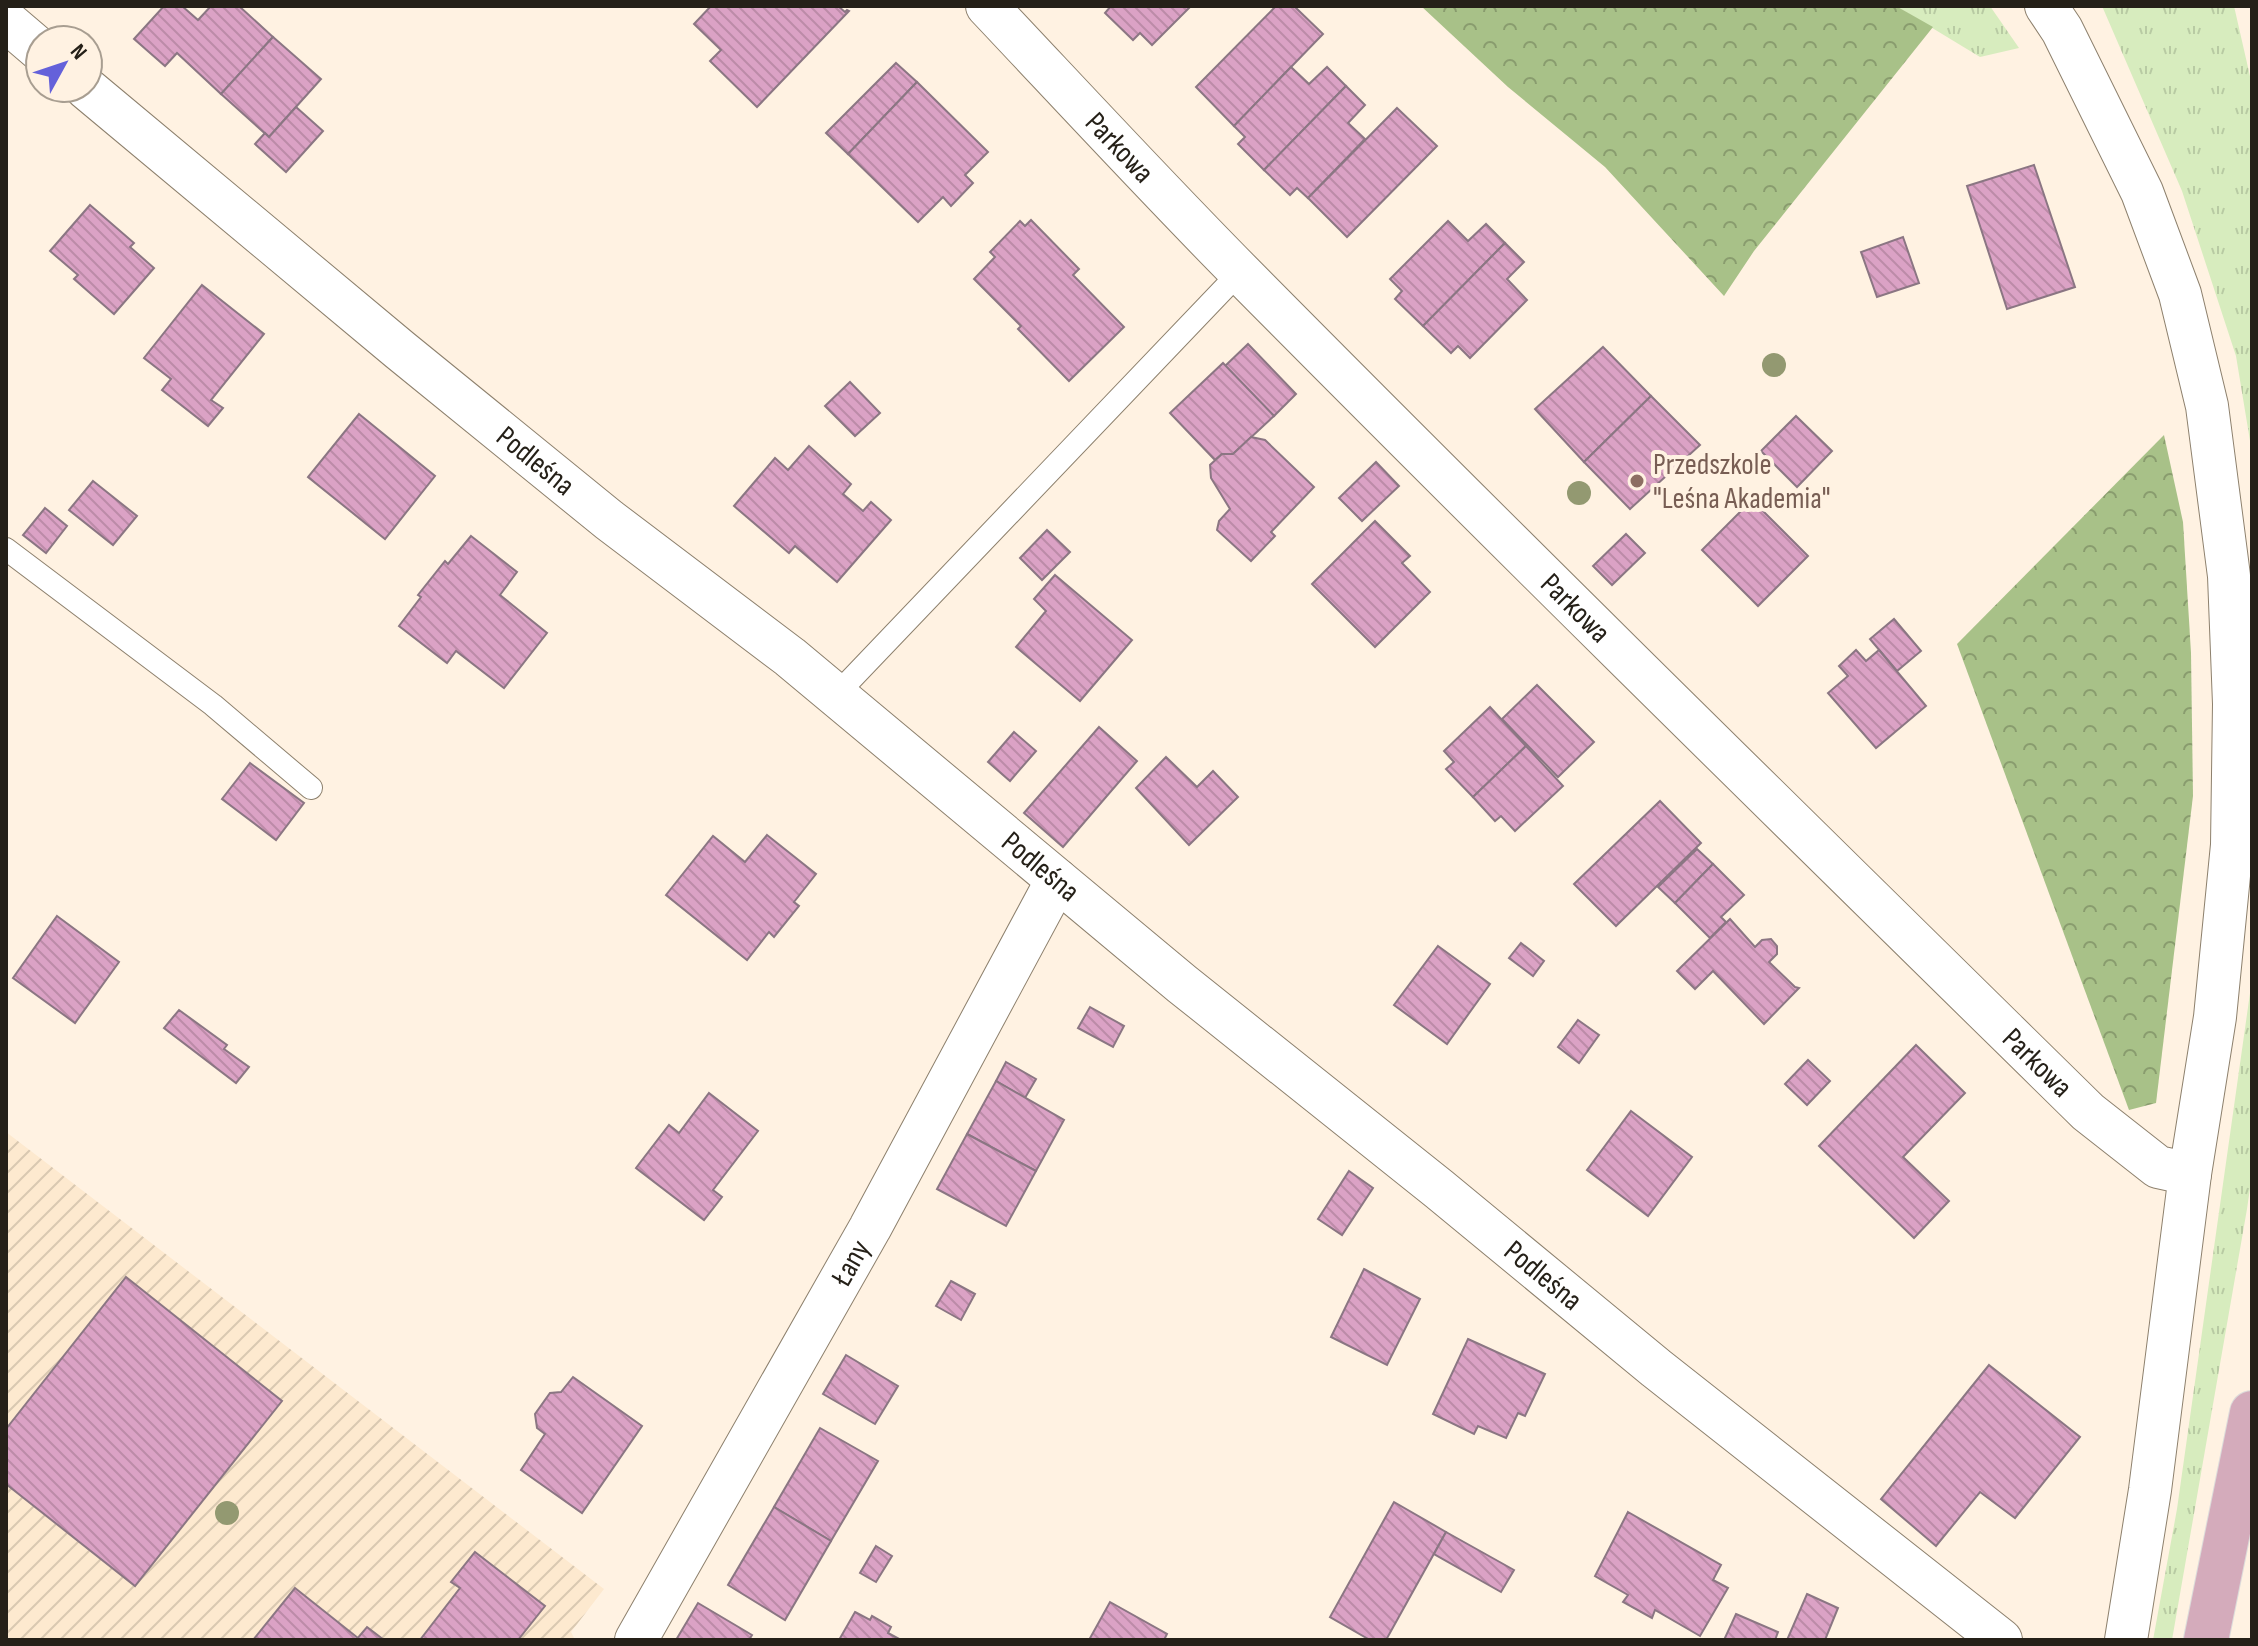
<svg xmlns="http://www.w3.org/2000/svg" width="2258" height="1646" font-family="'Sofia Sans Condensed',sans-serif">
	<defs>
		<pattern id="industrial-furrows" width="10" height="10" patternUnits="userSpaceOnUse" patternTransform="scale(2)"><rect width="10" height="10" fill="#fde9cf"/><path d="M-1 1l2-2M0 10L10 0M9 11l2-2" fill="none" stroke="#d9c8b1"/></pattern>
		<pattern id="grass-tufts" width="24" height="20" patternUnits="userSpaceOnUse" patternTransform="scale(2)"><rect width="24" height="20" fill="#d7ecbe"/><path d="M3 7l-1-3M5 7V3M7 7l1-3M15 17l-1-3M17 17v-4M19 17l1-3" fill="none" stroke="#b8caa3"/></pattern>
		<pattern id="forest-crowns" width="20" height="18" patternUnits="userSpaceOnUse" patternTransform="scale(2)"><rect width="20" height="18" fill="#a8c188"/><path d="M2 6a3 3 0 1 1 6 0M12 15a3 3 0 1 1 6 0" fill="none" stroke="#899c6e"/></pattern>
		<pattern id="building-back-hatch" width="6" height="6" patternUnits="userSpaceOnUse" patternTransform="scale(2)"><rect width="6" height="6" fill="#dba2c5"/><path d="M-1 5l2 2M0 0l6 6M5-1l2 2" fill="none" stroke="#bc8ba8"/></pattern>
	</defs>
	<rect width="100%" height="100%" fill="#fff2e2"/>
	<polygon fill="url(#industrial-furrows)" points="6,1132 604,1589 571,1632 575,1640 6,1640"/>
	<g fill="url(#grass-tufts)">
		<polygon points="1896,6 1990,6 2019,48 1980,57"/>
		<polygon points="2102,6 2234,6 2252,85 2252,453 2236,356 2182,191"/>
		<polygon points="2252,979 2252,1174 2247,1209 2172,1640 2153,1640 2177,1509"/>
	</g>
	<g fill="url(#forest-crowns)">
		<polygon points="1421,6 1896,6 1933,27 1754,251 1724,296 1605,167 1508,87"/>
		<polygon points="2164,435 2183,522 2191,653 2193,796 2156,1103 2129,1110 1957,644"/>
	</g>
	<g fill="url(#building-back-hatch)" stroke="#8b7683" stroke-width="2">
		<polygon points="164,6 182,6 198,20 211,6 239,6 273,37 221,94 177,53 165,66 134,39"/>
		<polygon points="711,6 838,6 845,12 847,10 849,11 757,107 710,61 721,50 694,24"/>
		<polygon points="1111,6 1191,6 1152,45 1140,33 1133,40 1105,13"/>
		<polygon points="1276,6 1294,6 1323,34 1234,126 1196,87"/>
		<polygon points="273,37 321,79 269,137 221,94"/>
		<polygon points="896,63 917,82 848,154 826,133"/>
		<polygon points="1291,67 1309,84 1327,67 1346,86 1264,170 1238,144 1245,137 1234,126"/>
		<polygon points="917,82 988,152 965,175 973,183 951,206 943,197 918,222 848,154"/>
		<polygon points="1346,86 1365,105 1348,123 1365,139 1308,198 1297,188 1290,195 1264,170"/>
		<polygon points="296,107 323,131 286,172 255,144 265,133 269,137"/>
		<polygon points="1397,108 1437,146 1347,237 1308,198"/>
		<polygon points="2034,165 2075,287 2007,309 1967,186"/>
		<polygon points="90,205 134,243 130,247 154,268 114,314 74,279 78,275 50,251"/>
		<polygon points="1031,220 1079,269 1073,275 1124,327 1069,381 1018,329 1021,326 974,279 995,257 990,252 1020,221 1025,226"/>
		<polygon points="1448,221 1468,241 1486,224 1505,243 1423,326 1395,299 1402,291 1390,279"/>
		<polygon points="1903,237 1919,283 1877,297 1861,252"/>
		<polygon points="1505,243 1524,262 1507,279 1527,300 1470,358 1458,346 1451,353 1423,326"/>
		<polygon points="202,285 264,334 211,400 223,408 208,426 162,390 171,379 144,358"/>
		<polygon points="1248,344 1296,394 1274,416 1225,366"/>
		<polygon points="1603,347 1651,396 1584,462 1535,409"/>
		<polygon points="1223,363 1274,416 1233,454 1222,454 1215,460 1170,413"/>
		<polygon points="850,382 880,413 855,436 825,406"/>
		<polygon points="1651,396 1700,445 1630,509 1584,462"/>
		<polygon points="359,414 435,476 385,539 308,477"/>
		<polygon points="1796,416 1832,451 1797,487 1761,451"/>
		<polygon points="1251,437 1265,440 1314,487 1271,532 1275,536 1251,561 1217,530 1219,521 1230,509 1211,478 1210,465 1222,454 1233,454"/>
		<polygon points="809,446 851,484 843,494 863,511 871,502 891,520 837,582 795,546 789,553 734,506 775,458 788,470"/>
		<polygon points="1376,462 1399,486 1362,521 1339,498"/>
		<polygon points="93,481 137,516 113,545 69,510"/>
		<polygon points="1752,500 1808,556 1758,606 1702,550"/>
		<polygon points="45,508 67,526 46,553 23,535"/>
		<polygon points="1375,521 1410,556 1402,563 1430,592 1375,647 1312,584"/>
		<polygon points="1047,530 1070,552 1042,580 1020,558"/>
		<polygon points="1626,534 1645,553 1612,585 1593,566"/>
		<polygon points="471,536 517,572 500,595 547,633 504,688 456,651 447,663 399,626 421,597 418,595 445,561 448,564"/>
		<polygon points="1055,575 1132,640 1080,701 1016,647 1046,611 1034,599"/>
		<polygon points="1894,619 1921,651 1897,671 1870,639"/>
		<polygon points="1856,650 1866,661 1879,650 1926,706 1876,748 1828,693 1848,676 1839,666"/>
		<polygon points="1537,685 1594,742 1558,777 1502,719"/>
		<polygon points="1490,707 1526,746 1473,797 1446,769 1454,762 1444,751"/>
		<polygon points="1099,727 1137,761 1063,847 1024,813"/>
		<polygon points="1014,732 1036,751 1010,781 988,762"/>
		<polygon points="1526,746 1563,786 1515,831 1501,816 1495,821 1473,797"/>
		<polygon points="1166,757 1197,787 1213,771 1238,797 1189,845 1136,788"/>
		<polygon points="250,763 304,803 276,840 222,799"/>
		<polygon points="1660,801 1701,843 1616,926 1574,884"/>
		<polygon points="767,835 816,874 794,902 799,906 774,937 769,932 747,960 666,895 713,836 745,862"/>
		<polygon points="1697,849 1713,864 1675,903 1658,887"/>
		<polygon points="1713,864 1744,895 1721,917 1726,922 1710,938 1675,903"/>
		<polygon points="57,916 119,962 75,1023 13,978"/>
		<polygon points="1730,919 1755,947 1762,940 1771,939 1777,946 1777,954 1769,962 1795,987 1799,988 1764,1024 1713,971 1695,989 1677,971"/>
		<polygon points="1521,943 1544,961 1533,976 1509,958"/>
		<polygon points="1438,946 1490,984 1447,1044 1394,1005"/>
		<polygon points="1090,1007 1124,1026 1113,1047 1078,1028"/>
		<polygon points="179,1010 227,1045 224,1049 249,1067 236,1083 164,1028"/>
		<polygon points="1578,1020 1599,1035 1579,1063 1558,1047"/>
		<polygon points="1916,1045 1965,1093 1903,1157 1949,1201 1914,1238 1819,1146"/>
		<polygon points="1808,1060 1830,1081 1807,1105 1785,1084"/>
		<polygon points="1006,1062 1036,1079 1025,1098 996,1081"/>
		<polygon points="996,1081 1064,1120 1036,1171 967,1134"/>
		<polygon points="709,1093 758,1131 713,1190 722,1197 704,1220 636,1168 669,1125 679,1133"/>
		<polygon points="1631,1111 1692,1157 1648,1216 1587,1170"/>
		<polygon points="967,1134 1036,1171 1006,1226 937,1189"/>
		<polygon points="1349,1171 1373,1188 1342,1235 1318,1219"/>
		<polygon points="1364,1269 1420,1299 1387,1365 1331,1337"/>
		<polygon points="126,1277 282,1401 135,1586 6,1484 6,1429"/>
		<polygon points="951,1281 975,1294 961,1320 936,1306"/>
		<polygon points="1468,1339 1545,1374 1525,1416 1518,1413 1506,1438 1478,1426 1474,1434 1433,1414"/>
		<polygon points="846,1355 898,1386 875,1424 823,1394"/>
		<polygon points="1989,1365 2080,1437 2015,1518 1980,1492 1936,1546 1881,1499"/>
		<polygon points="573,1377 642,1426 582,1513 521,1470 545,1434 537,1428 535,1414 550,1393 561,1392"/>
		<polygon points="820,1428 878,1461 831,1541 774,1507"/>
		<polygon points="1394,1502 1446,1532 1386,1640 1370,1640 1330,1617"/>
		<polygon points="774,1507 831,1541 785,1620 728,1585"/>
		<polygon points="1628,1512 1721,1565 1713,1580 1728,1588 1700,1636 1655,1610 1652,1618 1623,1602 1628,1595 1595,1576"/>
		<polygon points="1446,1532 1514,1570 1501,1592 1434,1554"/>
		<polygon points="876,1546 892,1556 876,1582 860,1573"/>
		<polygon points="475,1552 545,1606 518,1640 420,1640 460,1588 451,1582"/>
		<polygon points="295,1588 358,1638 356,1640 253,1640"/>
		<polygon points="1807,1594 1838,1608 1825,1640 1787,1640"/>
		<polygon points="1110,1602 1167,1634 1164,1640 1089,1640"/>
		<polygon points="698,1603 752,1635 749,1640 676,1640"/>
		<polygon points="855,1612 870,1620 872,1616 891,1627 888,1633 901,1640 839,1640"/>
		<polygon points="1736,1614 1778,1632 1775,1640 1724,1640"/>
		<polygon points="367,1627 384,1640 356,1640"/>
	</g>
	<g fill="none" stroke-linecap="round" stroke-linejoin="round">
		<g stroke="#8d806d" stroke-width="24">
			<g id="lane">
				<polyline points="6,549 213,705 311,788"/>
				<polyline points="836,695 1240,272"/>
			</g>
		</g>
		<g stroke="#8d806d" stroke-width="44">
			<g id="street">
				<path id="s1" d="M987,6C1071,95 1155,186 1241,273C1521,556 1805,834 2088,1112L2158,1167L2190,1174"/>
				<polyline points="2046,6 2062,30 2142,192 2180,294 2207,406 2229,576 2234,704 2232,845 2215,1017 2190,1174 2150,1490 2126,1640"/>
				<polyline points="6,21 40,50"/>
				<path id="s2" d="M86,88L400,350L609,520L790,657L1182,984L1439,1189L1656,1368L2001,1640"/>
				<path id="s3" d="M636,1640L870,1228L1057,880"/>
			</g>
		</g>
		<g stroke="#dcdbda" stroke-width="46">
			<polyline id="primary" points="2206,1640 2252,1413"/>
		</g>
		<use href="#lane" stroke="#fff" stroke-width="22"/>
		<use href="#street" stroke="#fff" stroke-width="42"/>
		<use href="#primary" stroke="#d4abbb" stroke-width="44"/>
	</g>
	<g fill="#939971">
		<circle cx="1774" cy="365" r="12"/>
		<circle cx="1579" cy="493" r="12"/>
		<circle cx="227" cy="1513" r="12"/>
	</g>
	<circle fill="#8d6e63" stroke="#fff2e2" stroke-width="3" cx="1637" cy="481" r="8"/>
	<g text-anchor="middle" stroke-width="8" stroke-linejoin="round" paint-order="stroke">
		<g font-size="30" fill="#252018" stroke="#fff2e2">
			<text dy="10" stroke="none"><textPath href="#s1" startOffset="194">Parkowa</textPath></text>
			<text dy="10" stroke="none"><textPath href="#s2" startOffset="584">Podleśna</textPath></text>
			<text dy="10" stroke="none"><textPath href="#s1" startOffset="842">Parkowa</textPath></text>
			<text dy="10" stroke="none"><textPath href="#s2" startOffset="1232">Podleśna</textPath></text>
			<text dy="10" stroke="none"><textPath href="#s1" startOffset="1490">Parkowa</textPath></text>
			<text dy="10" stroke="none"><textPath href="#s3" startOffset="434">Łany</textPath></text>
			<text dy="10" stroke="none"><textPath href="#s2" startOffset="1880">Podleśna</textPath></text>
		</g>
		<g font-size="30" fill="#785e54" stroke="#fff2e2" text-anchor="start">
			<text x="1653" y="474">Przedszkole<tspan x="1653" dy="34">"Leśna Akademia"</tspan></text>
		</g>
	</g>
	<rect width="2258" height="1646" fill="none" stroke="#252018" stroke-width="16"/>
	<g transform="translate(64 64) rotate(50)"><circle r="38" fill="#fff2e2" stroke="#a89e91" stroke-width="2"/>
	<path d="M0-6L14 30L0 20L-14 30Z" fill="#6461da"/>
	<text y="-12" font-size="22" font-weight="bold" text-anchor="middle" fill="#252018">N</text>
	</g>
</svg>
